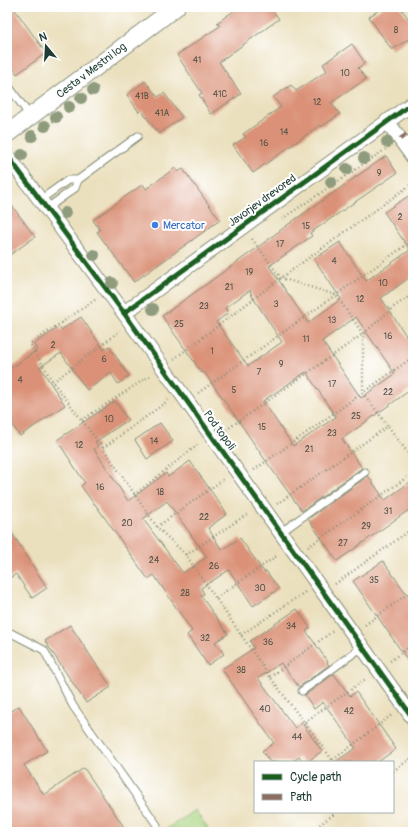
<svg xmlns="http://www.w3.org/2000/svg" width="420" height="839" font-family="Pangolin,sans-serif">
	<rect width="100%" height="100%" fill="#fff"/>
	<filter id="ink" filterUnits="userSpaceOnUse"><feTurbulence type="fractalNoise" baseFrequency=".025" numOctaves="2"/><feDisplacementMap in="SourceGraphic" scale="8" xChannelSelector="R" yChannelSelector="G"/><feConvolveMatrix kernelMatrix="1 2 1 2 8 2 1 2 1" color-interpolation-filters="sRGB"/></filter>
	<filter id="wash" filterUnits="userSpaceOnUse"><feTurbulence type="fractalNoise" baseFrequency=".012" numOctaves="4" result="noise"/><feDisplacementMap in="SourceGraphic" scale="16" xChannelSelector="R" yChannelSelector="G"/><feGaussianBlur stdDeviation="0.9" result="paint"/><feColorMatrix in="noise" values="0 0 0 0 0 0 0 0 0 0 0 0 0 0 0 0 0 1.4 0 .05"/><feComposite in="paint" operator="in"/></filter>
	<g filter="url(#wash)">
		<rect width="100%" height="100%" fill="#ebe0be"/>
		<polygon fill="#abd581" stroke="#65895a" points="195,810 210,832 162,832"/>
		<g id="blocks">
			<g fill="#da9177" fill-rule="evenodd">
				<polygon points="7,7 13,7 46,53 17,74 7,59"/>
				<polygon points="239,7 270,7 279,19 219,62 241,94 211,114 199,95 202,93 177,55 220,26 217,23"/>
				<polygon points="383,7 400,7 413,25 413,36 392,50 369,17"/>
				<polygon points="352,44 365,63 358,68 366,79 331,103 340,114 321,127 320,125 253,173 233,145 246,137 243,134 281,107 273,97 291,85 296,91 327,71 323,64"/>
				<polygon points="145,81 158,97 164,93 182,117 159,134 141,110 139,112 127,95"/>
				<path d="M386,156L397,173L310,233L312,236L269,266L308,323L341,299L314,259L340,242L366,281L410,250L384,212L413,193V275L381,298L413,346V388L342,439L362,468L302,511L268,464L229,407L204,372L202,373L162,316L261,245L286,226ZM250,290L252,296L282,342L248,366L216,322L228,313L225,308ZM356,317L395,374L361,398L322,341ZM306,372L336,417L293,446L263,401Z"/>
				<polygon points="175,168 178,172 183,169 220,220 134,282 97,232 100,230 93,220 143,184 146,189"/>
				<polygon points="7,199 35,237 7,257"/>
				<polygon points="81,317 104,350 109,346 129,376 118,384 111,373 87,390 61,353 40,367 65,405 20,436 7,417 7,371 37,350 34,344 59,327 61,330"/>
				<path d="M115,401L128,420L95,442L98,446L94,449L128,501L166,473L168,477L190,461L227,514L208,528L222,550L240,538L264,572L266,571L279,589L253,606L229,570L201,588L204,594L201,596L228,634L215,642L224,654L208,665L187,635L192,631L154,575L148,579L95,504H94L81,486L85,483L57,440ZM167,501L207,557L183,573L143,519Z"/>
				<polygon points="160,423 173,441 147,459 135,440"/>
				<polygon points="368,476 385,500 413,480 413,507 337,561 308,519"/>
				<polygon points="7,525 47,588 32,598 16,574 7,580"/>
				<polygon points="383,561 413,603 413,668 353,581"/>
				<polygon points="297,609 310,628 306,631 328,662 327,663 329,665 299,687 281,663 258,678 295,728 302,723 322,751 307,762 303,762 299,757 292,762 270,762 262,751 274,743 222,669 254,648 250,641"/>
				<polygon points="70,625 111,687 86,703 45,641"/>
				<polygon points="334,674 350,696 356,692 396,749 378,762 335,762 356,748 323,702 314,709 305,695"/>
				<polygon points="19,706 47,751 24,765 44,795 84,768 124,827 116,832 7,832 7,713"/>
			</g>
		</g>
	</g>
	<g filter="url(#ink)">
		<use href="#blocks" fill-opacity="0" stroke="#858e79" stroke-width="1"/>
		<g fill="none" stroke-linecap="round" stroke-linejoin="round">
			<g stroke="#858e79" stroke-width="9">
				<g id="service">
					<polyline points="7,84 30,116"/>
					<polyline points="40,200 68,180 78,180 138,136"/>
					<polyline points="46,209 75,188 78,180"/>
					<polyline points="280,533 365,472"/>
					<polyline points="7,631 44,650 73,706 157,825"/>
					<polyline points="302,691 362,647"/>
				</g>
			</g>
			<g stroke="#858e79" stroke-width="16">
				<g id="minor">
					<polyline points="387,121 413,157"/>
					<polyline points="7,155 124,313 413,718"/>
					<polyline points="124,313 413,103"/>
				</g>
			</g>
			<g stroke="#858e79" stroke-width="19">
				<polyline id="tertiary" points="7,134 176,7"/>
			</g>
			<g stroke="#858e79" stroke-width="2.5" stroke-dasharray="1 3" stroke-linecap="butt">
				<polyline points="282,219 389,147"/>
				<polyline points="252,239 281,278 336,295 363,334 363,393 388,426"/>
				<polyline points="95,300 30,344 53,382 103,448 157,527 186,555 270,677 334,762"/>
				<polyline points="174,359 281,278 413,183"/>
				<polyline points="53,382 120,331"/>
				<polyline points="198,393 413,240"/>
				<polyline points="82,420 151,375"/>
				<polyline points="226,430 363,334 395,306 413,294"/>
				<polyline points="103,448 169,400"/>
				<polyline points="254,470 413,357"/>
				<polyline points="134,495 200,443"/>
				<polyline points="277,504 388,426 413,460"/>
				<polyline points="157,527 224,479"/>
				<polyline points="308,547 413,473"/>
				<polyline points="186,555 249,513"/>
				<polyline points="335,584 413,528"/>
				<polyline points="216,598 278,555"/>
				<polyline points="365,625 413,590"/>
				<polyline points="241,635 305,592"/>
				<polyline points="390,661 413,644"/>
				<polyline points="270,677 333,631"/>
				<polyline points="305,722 367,678"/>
				<polyline points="333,760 393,714"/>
				<polyline points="393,771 413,757"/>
				<polyline points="310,832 337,812"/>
			</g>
			<use href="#service" stroke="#fff" stroke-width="7"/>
			<use href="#minor" stroke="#fff" stroke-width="14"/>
			<use href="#tertiary" stroke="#fff" stroke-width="17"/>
			<polyline stroke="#8d6e63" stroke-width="4" stroke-dasharray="8 4" stroke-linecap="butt" points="400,139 413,130"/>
			<g stroke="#fff" stroke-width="8">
				<g id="cycleway">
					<polyline points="7,155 124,313 413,718"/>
					<polyline points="124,313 413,103"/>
				</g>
			</g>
			<use href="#cycleway" stroke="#1b5e20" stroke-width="5"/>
		</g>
		<g fill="#8e9b7d">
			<circle cx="93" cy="90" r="6"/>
			<circle cx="81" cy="98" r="6"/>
			<circle cx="69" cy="107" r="6"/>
			<circle cx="56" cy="117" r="6"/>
			<circle cx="45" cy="126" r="6"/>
			<circle cx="32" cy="136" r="6"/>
			<circle cx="387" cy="142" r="6"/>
			<circle cx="22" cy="155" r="6"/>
			<circle cx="364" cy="158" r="6"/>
			<circle cx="347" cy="169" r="6"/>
			<circle cx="331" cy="182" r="6"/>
			<circle cx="65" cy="213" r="6"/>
			<circle cx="94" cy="255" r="6"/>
			<circle cx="112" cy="283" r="6"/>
			<circle cx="153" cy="309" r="6"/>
		</g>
	</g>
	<circle fill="#3f7fe0" stroke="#fff" stroke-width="1.5" cx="155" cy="225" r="4"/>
	<g text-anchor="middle" stroke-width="4" stroke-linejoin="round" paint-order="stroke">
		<g font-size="9" fill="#4e5245">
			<text x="396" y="33">8</text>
			<text x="197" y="63">41</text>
			<text x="345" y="76">10</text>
			<text x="220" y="97">41C</text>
			<text x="142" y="99">41B</text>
			<text x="317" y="105">12</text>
			<text x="162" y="116">41A</text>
			<text x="284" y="135">14</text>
			<text x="264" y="146">16</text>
			<text x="379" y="176">9</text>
			<text x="400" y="220">2</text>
			<text x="306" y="229">15</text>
			<text x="280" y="247">17</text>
			<text x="334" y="264">4</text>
			<text x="249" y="275">19</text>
			<text x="383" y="286">10</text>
			<text x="229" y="290">21</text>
			<text x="360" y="302">12</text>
			<text x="276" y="307">3</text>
			<text x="204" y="309">23</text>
			<text x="332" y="323">13</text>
			<text x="179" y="327">25</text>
			<text x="388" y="339">16</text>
			<text x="306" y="342">11</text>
			<text x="53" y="348">2</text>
			<text x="212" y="354">1</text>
			<text x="104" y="362">6</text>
			<text x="281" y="367">9</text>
			<text x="259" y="375">7</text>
			<text x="20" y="383">4</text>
			<text x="332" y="387">17</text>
			<text x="234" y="393">5</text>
			<text x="388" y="395">22</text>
			<text x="356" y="419">25</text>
			<text x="109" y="422">10</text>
			<text x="262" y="430">15</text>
			<text x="332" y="436">23</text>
			<text x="154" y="444">14</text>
			<text x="79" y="448">12</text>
			<text x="309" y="452">21</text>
			<text x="100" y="490">16</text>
			<text x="160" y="495">18</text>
			<text x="388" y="514">31</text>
			<text x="204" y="520">22</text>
			<text x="127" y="526">20</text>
			<text x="366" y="529">29</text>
			<text x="343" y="546">27</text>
			<text x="154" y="563">24</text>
			<text x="214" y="569">26</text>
			<text x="374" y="583">35</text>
			<text x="260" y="591">30</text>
			<text x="185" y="596">28</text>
			<text x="291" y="629">34</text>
			<text x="205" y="641">32</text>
			<text x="268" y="645">36</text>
			<text x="241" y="673">38</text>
			<text x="265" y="712">40</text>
			<text x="349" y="714">42</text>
			<text x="297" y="740">44</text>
		</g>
		<g font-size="11" fill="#1f3d34" stroke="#fff">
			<text transform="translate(91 70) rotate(-37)" y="4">Cesta v Mestni log</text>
			<text transform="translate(262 200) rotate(-36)" y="4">Javorjev drevored</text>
			<text transform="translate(220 430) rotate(54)" y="4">Pod topoli</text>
		</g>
		<g font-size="11" fill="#366cbe" stroke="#fff" text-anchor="start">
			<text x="163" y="229">Mercator</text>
		</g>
	</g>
	<rect width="420" height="839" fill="none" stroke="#fff" stroke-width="24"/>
	<rect x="254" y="761" width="140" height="52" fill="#ffffff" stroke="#a5b1ae"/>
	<rect x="262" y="774" width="20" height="6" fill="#1b5e20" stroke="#a5b1ae"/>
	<text x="290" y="781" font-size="12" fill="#1f3d34">Cycle path</text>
	<rect x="262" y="794" width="20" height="6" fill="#8d6e63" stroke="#a5b1ae"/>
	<text x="290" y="801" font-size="12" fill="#1f3d34">Path</text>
	<g transform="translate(46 46) rotate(342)" stroke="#ffffff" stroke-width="3" paint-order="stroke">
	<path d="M0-3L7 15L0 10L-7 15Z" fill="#1f3d34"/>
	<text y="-6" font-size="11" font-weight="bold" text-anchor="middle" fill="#1f3d34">N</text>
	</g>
</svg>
